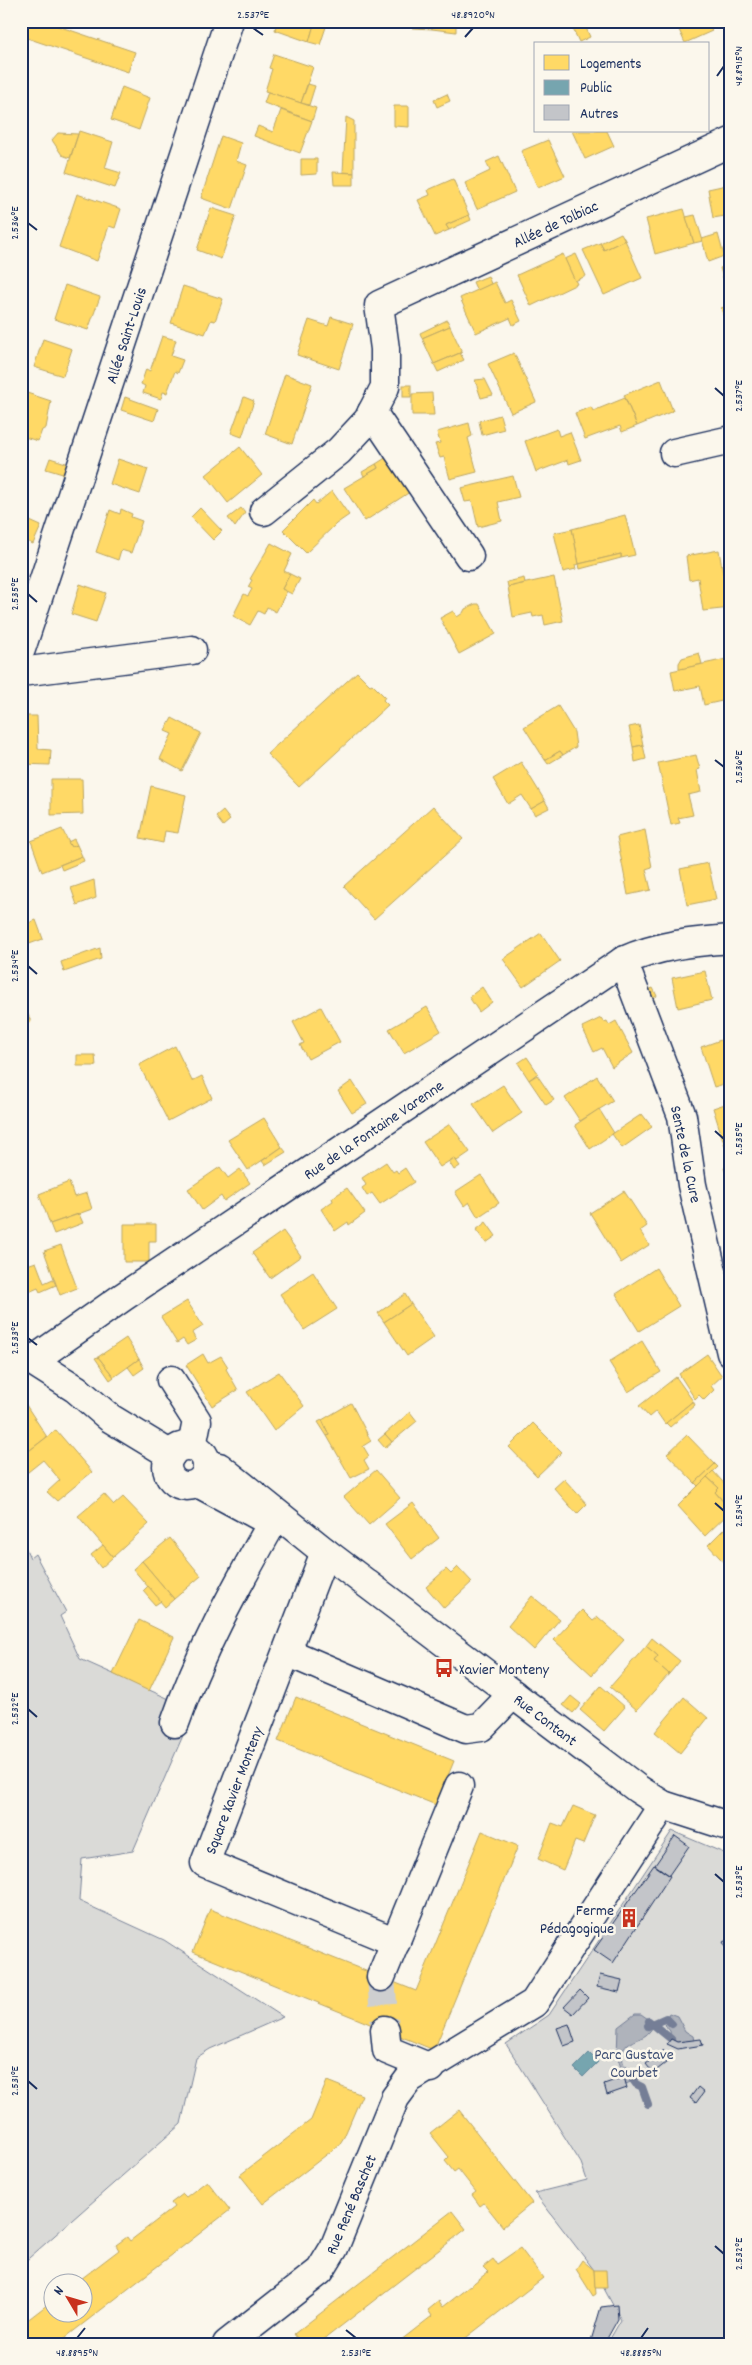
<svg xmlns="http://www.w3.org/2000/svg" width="752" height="2365" font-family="Dekko,sans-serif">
	<rect width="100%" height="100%" fill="#fbf7ec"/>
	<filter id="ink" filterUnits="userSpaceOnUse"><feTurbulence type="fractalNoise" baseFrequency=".02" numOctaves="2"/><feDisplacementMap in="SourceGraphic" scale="10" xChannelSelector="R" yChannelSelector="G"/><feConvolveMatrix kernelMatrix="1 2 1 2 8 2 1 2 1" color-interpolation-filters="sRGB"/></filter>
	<g filter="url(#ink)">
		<g fill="#dadad7" stroke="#7a849a">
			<polygon points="21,1538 30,1558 35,1554 66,1612 60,1616 80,1659 194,1710 133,1851 82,1859 79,1901 164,1940 283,2017 210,2049 196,2058 181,2124 21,2265"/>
			<polygon points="672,1831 731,1856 731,2344 607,2344 621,2320 594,2270 535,2193 587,2180 581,2163 506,2044 549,2015"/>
		</g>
		<g fill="#afb3bb" stroke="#747e96">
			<polygon points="669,2013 677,2016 685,2031 693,2036 694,2041 677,2042 671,2039 670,2031 664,2024"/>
			<path d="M635,2014H641L651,2021L657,2020C655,2024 650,2032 646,2035C633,2044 620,2040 623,2063L639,2078L626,2084L617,2055L618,2027Z"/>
		</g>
		<g fill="#ffd966" stroke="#bba664">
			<polygon points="21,21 43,21 135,52 128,72 21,36"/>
			<polygon points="277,21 315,21 309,42 275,30"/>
			<polygon points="315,21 328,21 320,45 309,42"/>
			<polygon points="413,21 433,21 432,29 412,28"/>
			<polygon points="433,21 456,21 456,32 432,29"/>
			<polygon points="675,21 708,21 712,31 685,43"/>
			<polygon points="584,23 590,37 579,42 573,29"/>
			<polygon points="274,54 313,67 301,103 265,91 272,69 269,68"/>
			<polygon points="308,84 315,86 309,105 301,103"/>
			<polygon points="122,87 150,98 139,130 111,120"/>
			<polygon points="268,92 316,108 312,121 264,103"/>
			<polygon points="447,94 450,101 437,107 434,100"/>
			<polygon points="394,106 409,106 409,127 394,126"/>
			<polygon points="281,110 312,121 300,153 254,136 258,126 273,132"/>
			<polygon points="346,117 354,121 354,173 343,172"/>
			<polygon points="79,131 113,142 105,168 121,173 115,188 66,172"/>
			<polygon points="572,131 607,131 614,146 585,159"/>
			<polygon points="58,133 78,134 70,158 62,155 52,140"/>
			<polygon points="221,136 241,143 236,161 247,165 232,209 201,198"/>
			<polygon points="548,140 565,176 538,188 521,151"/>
			<polygon points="499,156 515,192 477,209 465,183 490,171 486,162"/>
			<polygon points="301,159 317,159 317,174 301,175"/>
			<polygon points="333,172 354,173 354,185 334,185"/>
			<polygon points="453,179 469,215 446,225 449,230 435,236 418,200 430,195 428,190"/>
			<polygon points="731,184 731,215 713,218 708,189"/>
			<polygon points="77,194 121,209 115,228 109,226 97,261 59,247"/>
			<polygon points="211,208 236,216 221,259 197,250"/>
			<polygon points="684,209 694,243 655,254 646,219"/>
			<polygon points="469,215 471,220 449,230 446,225"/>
			<polygon points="695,215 703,241 694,243 686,217"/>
			<polygon points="621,233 625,240 604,250 600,243"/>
			<polygon points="718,234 724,256 708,262 702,239"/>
			<polygon points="625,240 642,278 604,295 583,250 600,243 604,250"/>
			<polygon points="563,254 577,284 531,306 517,275"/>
			<polygon points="576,254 586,276 575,281 565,259"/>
			<polygon points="731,265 731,304 720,268"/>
			<polygon points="488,276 491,284 477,291 473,282"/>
			<polygon points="495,282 505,303 511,300 521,321 513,325 510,318 476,333 460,298"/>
			<polygon points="65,285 100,297 88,330 54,319"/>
			<polygon points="183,286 223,299 215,321 211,320 205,334 171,323"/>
			<polygon points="731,305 731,340 721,308"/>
			<polygon points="331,317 353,324 339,369 297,355 309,320 328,326"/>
			<polygon points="447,320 450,326 422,338 420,333"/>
			<polygon points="450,326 462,352 434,364 422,338"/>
			<polygon points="162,336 176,340 171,356 183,360 178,373 175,371 167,393 163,392 161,399 143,393 145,386 141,384 146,369 150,371"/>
			<polygon points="43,339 72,349 63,376 34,367"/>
			<polygon points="460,353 464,360 438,372 434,364"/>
			<polygon points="514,353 536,402 511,413 488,364"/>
			<polygon points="285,374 312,384 292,444 265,434"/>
			<polygon points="485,379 493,395 481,398 475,380"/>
			<polygon points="661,380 673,411 637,426 624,395"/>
			<rect x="403" y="385" width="8" height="12"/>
			<polygon points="21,391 51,401 46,428 42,430 38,441 21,436"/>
			<polygon points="432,393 434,415 412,415 412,394"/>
			<polygon points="125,397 158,409 154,421 121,410"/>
			<polygon points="244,397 254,401 242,437 231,433"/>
			<polygon points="625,398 637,426 622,432 620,426 585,439 575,413 591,407 593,411"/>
			<polygon points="500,415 504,429 482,435 479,421"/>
			<polygon points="469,423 472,436 468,438 477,472 450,479 444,457 440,458 435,444 440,443 437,432"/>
			<polygon points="557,429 559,436 570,432 581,460 569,464 568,460 536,472 525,441"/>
			<polygon points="240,447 262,475 228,503 206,475"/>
			<polygon points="390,455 413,490 365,521 344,488 378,468 376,464"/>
			<polygon points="50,458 69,464 66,475 46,469"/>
			<polygon points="118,459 148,469 140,494 110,484"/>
			<polygon points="376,464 378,468 364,476 362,472"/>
			<polygon points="513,476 519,497 498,502 502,521 478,527 472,501 465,502 461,488"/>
			<polygon points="332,491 349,515 336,524 306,553 283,530 313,500 316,504"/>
			<polygon points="200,508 222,531 213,540 191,517"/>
			<polygon points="241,508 245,513 235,527 228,518"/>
			<polygon points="121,509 132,514 131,517 142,521 131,553 121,550 118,560 96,552 110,510 120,514"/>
			<polygon points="625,515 635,555 621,558 621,554 579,564 572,529"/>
			<polygon points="21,517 41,526 33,544 21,539"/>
			<polygon points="572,529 579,564 575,565 576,569 563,572 554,533"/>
			<polygon points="271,543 292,554 284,571 290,574 282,589 287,591 276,612 267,607 264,614 258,611 250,625 233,616 244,594 248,596 252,589 248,587 252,580 250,579"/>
			<polygon points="719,550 723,574 727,573 731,608 703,611 698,578 689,580 686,556"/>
			<polygon points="621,554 621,558 580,569 579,564"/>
			<polygon points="731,572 731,595 727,573"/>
			<polygon points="290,574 300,579 292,594 282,589"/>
			<polygon points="554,577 563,621 545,625 543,615 533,617 532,613 513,617 508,587"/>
			<polygon points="524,578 525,583 508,587 507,582"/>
			<polygon points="80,584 106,593 96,622 71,614"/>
			<polygon points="475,604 479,604 496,634 459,654 440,618 453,611 457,617 463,613 465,609"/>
			<polygon points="699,653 702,664 679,670 679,663 682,658"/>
			<polygon points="731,658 731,699 704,705 700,686 675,691 671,671"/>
			<polygon points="357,672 370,685 372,684 385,697 383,700 388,705 299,787 267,754"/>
			<polygon points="558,706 574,732 576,747 563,755 560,751 545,760 524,727"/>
			<polygon points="21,716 37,716 38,749 51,750 50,765 21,764"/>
			<polygon points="172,718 201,733 182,771 160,759 172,734 165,731"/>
			<polygon points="639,725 643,745 633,747 629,727"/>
			<polygon points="643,745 646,759 635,762 633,747"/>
			<polygon points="560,751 563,755 548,764 545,760"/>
			<polygon points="696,755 700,769 697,770 701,792 688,795 693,815 678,818 680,823 671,825 658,763"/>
			<polygon points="521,762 545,801 531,809 522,795 508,804 493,779"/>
			<polygon points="51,779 82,779 83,814 51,815"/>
			<polygon points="151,786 186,795 178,833 165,831 163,843 140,838"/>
			<polygon points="545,801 549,808 535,815 531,809"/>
			<polygon points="433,806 463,839 374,919 344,886"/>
			<polygon points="223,811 230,820 223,826 216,817"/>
			<polygon points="62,829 71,847 77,845 82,856 42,872 31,841"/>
			<polygon points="645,830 652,867 646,869 651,890 628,895 617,837"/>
			<polygon points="74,839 77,845 71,847 68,842"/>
			<polygon points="82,856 84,861 62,870 60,865"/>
			<polygon points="708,863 716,899 687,905 680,869"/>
			<polygon points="94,880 96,898 77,905 71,888"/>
			<polygon points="36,920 43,939 21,947 21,926"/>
			<polygon points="541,933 560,961 523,987 503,959"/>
			<polygon points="100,948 101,959 64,972 61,962"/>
			<polygon points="705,971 712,1000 678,1008 672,978"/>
			<polygon points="482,987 492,1002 479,1012 469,997"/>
			<polygon points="653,988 657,996 653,998 655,1002 647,1005 642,992"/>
			<polygon points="321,1007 340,1042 308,1059 300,1045 304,1043 293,1022"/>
			<polygon points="427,1007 441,1031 404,1053 389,1029"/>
			<polygon points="27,1012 31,1022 21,1026 21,1014"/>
			<polygon points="601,1018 604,1022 607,1021 609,1025 616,1021 633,1053 612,1067 602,1048 594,1052 582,1027"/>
			<polygon points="729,1037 731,1043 731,1082 714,1087 701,1047"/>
			<polygon points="175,1046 192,1081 202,1076 212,1098 168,1121 139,1065"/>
			<polygon points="77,1055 95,1055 96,1066 77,1066"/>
			<polygon points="527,1057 538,1073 529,1080 518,1063"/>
			<polygon points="537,1075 554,1100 546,1105 529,1080"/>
			<polygon points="597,1076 613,1101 580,1121 565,1098"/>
			<polygon points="352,1081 367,1104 352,1113 338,1091"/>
			<polygon points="503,1085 522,1113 493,1133 473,1104"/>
			<polygon points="731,1102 731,1155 728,1156 713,1108"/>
			<polygon points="599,1109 614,1133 590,1149 575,1125"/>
			<polygon points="642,1114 652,1127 622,1148 612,1134"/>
			<polygon points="264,1118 282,1147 248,1170 228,1140"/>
			<polygon points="450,1124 470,1152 457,1161 454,1158 440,1167 423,1142"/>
			<polygon points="282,1147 286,1152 265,1165 262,1161"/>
			<polygon points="454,1158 460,1166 454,1170 449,1162"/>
			<polygon points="386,1162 393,1172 396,1170 398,1173 405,1168 414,1182 380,1204 372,1193 367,1196 362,1188 366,1185 362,1178"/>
			<polygon points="731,1165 731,1186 724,1168"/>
			<polygon points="220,1167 228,1178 240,1169 250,1183 224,1201 221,1196 202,1210 188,1189"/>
			<polygon points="481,1175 499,1203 478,1217 469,1202 464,1206 455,1192"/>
			<polygon points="69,1182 74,1197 87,1193 92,1209 50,1224 39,1194"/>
			<polygon points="347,1188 365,1213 349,1225 348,1222 335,1231 321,1209 333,1201 332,1198"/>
			<polygon points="624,1191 647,1226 640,1231 649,1245 621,1263 590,1213"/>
			<polygon points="79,1214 83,1223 54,1234 50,1224"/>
			<polygon points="486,1222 496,1236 486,1243 476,1230"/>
			<polygon points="124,1224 156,1224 156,1241 149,1241 149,1262 124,1262"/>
			<polygon points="283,1231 301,1256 270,1278 252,1253"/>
			<polygon points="61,1245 77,1288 60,1295 44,1251"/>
			<polygon points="36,1262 44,1283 53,1279 56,1285 40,1292 38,1288 22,1295 21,1267"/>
			<polygon points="656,1268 679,1306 639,1331 616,1294"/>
			<polygon points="313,1272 337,1309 304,1330 280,1294"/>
			<polygon points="405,1294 411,1304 384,1322 378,1313"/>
			<polygon points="187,1301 203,1326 192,1333 196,1340 187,1345 183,1339 177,1343 161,1317"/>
			<polygon points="411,1304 434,1337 407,1356 384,1322"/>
			<polygon points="126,1338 139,1359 114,1377 98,1357"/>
			<polygon points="642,1341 661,1372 628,1392 609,1362"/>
			<polygon points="203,1354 208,1363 221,1356 228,1367 226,1369 238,1390 212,1406 186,1365"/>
			<polygon points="707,1354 722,1376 711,1386 714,1390 704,1400 699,1395 695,1399 679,1374"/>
			<polygon points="98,1357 114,1377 110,1380 95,1358"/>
			<polygon points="139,1359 144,1368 134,1375 128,1367"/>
			<polygon points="279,1372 304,1406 274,1431 247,1392"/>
			<polygon points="676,1377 693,1401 665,1424 656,1411 649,1417 639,1406"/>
			<polygon points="693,1401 695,1405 670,1427 666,1423"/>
			<polygon points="24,1402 47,1437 21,1457 21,1403"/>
			<polygon points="351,1403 371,1441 363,1446 369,1456 364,1460 369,1469 351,1478 327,1436 329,1435 322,1420"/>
			<polygon points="410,1412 417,1421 392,1442 385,1434"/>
			<polygon points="322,1420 329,1435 327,1436 318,1422"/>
			<polygon points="533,1423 562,1452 537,1476 509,1447"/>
			<polygon points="56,1430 92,1472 57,1501 47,1492 60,1480 43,1460 23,1476 21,1473 21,1457"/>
			<polygon points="385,1434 392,1442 385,1448 378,1440"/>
			<polygon points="687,1435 715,1464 695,1483 667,1454"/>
			<polygon points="715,1464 718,1467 698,1486 695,1483"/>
			<polygon points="376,1470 400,1498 369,1525 344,1497"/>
			<polygon points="713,1471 731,1491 731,1510 715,1492 719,1488 707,1477"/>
			<polygon points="707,1477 719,1488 715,1492 731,1511 705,1536 678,1506"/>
			<polygon points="564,1479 587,1504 577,1514 554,1488"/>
			<polygon points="104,1494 114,1505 123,1497 149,1524 113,1557 78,1516"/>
			<polygon points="413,1503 439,1538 412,1559 385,1524"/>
			<polygon points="729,1524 731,1526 731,1570 708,1545"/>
			<polygon points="170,1538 201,1576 174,1599 142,1561"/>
			<polygon points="103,1545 113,1557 101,1568 91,1555"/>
			<polygon points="142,1561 174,1599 165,1607 133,1569"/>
			<polygon points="458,1567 472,1582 444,1608 426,1587 446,1569 451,1574"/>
			<polygon points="148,1586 161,1601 155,1605 143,1591"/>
			<polygon points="532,1596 560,1619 534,1650 508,1626"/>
			<polygon points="582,1610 593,1621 598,1617 624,1640 592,1675 554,1640"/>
			<polygon points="139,1620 174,1637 149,1691 113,1674"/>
			<polygon points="652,1638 680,1661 669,1674 654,1661 658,1656 646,1646"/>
			<polygon points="646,1646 658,1656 654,1661 669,1674 637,1710 610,1687"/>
			<polygon points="601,1686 625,1707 604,1731 580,1710"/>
			<polygon points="571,1696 581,1704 573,1713 563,1705"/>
			<polygon points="296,1697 454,1761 436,1805 278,1741"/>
			<polygon points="684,1697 708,1718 680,1753 655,1732"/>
			<polygon points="573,1806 595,1815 583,1844 575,1841 563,1870 538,1859 552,1823 563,1827"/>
			<polygon points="482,1831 518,1846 434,2050 193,1952 210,1909 416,1991"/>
			<polygon points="327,2081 362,2095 344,2137 339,2145 263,2204 240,2175 311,2120"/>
			<polygon points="459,2110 532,2203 503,2227 484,2203 480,2206 472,2195 476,2192 458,2169 454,2172 445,2161 449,2157 430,2133"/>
			<polygon points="207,2181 230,2210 57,2344 21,2344 21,2325 52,2301 52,2312 82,2312 82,2282 77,2282 119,2250 116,2245 127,2237 130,2241 174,2207 171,2203 183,2194 186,2197"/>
			<polygon points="452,2211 466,2229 318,2344 301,2344 294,2334"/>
			<polygon points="520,2248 543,2278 458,2344 396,2344 432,2316 428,2310 439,2301 443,2307 488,2272 483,2267 493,2259 497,2264"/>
			<polygon points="582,2260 594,2270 596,2294 593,2296 576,2269"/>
			<polygon points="594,2270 606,2270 607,2288 595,2288"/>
		</g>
		<polygon fill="#76a5af" stroke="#5b8297" points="589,2053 598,2062 583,2077 574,2068"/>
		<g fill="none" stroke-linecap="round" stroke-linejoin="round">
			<g stroke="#747e96" stroke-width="8">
				<polyline points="649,2021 671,2039"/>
				<polyline points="648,2026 666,2018 672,2024"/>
				<polyline points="628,2073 636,2084 642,2087 648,2104"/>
			</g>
		</g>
		<g fill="#c3c5c9" stroke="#1b2f5e">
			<polygon points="675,1836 689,1846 669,1875 655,1865"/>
			<polygon points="654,1865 670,1876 613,1963 594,1950"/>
			<polygon points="731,1938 731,1956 723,1942"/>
			<polygon points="600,1975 622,1980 619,1992 597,1987"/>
			<polygon points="580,1990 588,1998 573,2014 564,2007"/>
			<polygon points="569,2024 575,2042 564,2046 557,2028"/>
			<polygon points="671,2039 677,2042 701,2039 703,2045 678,2049 667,2044"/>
			<polygon points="664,2050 671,2059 653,2073 646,2064"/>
			<polygon points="624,2077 627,2088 607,2095 604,2084"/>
			<polygon points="698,2087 704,2092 696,2103 690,2098"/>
			<polygon points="617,2305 618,2319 604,2344 590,2344 601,2307"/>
		</g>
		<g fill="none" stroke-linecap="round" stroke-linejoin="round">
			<polyline stroke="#cecfd0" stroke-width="28" stroke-dasharray="28 14" stroke-linecap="butt" points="381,1977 385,2030"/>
			<g stroke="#1b2f5e" stroke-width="31">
				<g id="minor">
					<polyline points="372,412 469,556"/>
					<polyline points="674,453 731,440"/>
					<polyline points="264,511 339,451 368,420 385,387 385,349 379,305 731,142"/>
					<polyline points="21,649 229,21"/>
					<polyline points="21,672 192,650"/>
					<polyline points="623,961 682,1116 692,1185 731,1353"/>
					<path d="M32,1361L123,1297L623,961C660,945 691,942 731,939"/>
					<polyline points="171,1380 197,1421 192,1446"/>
					<polyline points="325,1552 205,1863 396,1942"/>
					<polyline points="287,1652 466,1729 481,1727 513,1694"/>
					<path d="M175,1723C200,1651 235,1589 272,1523"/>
					<polyline points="381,1977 459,1786"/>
					<polyline points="385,2030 387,2050 431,2068"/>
					<polyline points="227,2344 320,2271 334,2248 395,2098 409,2079 534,2003 663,1805"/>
				</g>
			</g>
			<g stroke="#1b2f5e" stroke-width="31">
				<g id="secondary">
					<polyline points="21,1354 76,1389 110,1418 171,1455"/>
					<circle cx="187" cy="1466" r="20"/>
					<polyline points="207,1466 219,1467 325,1552 638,1789 663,1805 731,1827"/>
					<polyline points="198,1483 263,1518"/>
				</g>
			</g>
			<use href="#minor" stroke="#fbf7ec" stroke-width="28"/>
			<use href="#secondary" stroke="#fbf7ec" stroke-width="28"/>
		</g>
	</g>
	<path fill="none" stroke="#1b2f5e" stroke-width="2" d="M253,28L263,35M465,37L473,28M717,76L724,66M28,223L37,230M715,388L724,396M28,594L37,602M715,760L724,767M28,966L37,974M715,1131L724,1139M28,1338L37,1345M715,1503L724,1511M28,1709L37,1717M715,1874L724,1882M28,2081L37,2089M715,2246L724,2254M346,2330L356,2338M77,2338L85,2328M641,2338L648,2328"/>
	<defs>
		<g id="bus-bare" transform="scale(1.5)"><path d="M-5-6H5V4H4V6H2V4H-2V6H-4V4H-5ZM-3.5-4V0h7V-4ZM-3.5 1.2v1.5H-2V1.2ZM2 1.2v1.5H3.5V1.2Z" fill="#c8321e" stroke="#fbf7ec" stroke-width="2.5" paint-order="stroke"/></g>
		<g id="building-bare" transform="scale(1.5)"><path d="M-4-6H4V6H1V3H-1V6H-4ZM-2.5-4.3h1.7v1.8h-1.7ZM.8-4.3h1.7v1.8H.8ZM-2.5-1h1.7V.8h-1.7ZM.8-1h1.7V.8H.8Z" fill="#c8321e" stroke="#fbf7ec" stroke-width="2.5" paint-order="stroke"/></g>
	</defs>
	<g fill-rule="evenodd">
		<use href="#bus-bare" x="444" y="1668"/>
		<use href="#building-bare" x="629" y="1918"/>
	</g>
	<g text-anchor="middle" stroke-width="5" stroke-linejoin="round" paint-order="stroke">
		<g font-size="16" fill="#1b2f5e" stroke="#fbf7ec">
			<text transform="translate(555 223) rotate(-25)" y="6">Allée de Tolbiac</text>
			<text transform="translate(125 335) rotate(-72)" y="6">Allée Saint-Louis</text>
			<text transform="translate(373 1129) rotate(-34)" y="6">Rue de la Fontaine Varenne</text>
			<text transform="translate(687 1154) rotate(78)" y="6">Sente de la Cure</text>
			<text transform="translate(546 1719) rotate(37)" y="6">Rue Contant</text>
			<text transform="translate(233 1790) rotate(-69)" y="6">Square Xavier Monteny</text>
			<text transform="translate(350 2204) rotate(-67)" y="6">Rue René Baschet</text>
		</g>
		<g font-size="16" fill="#1b2f5e" stroke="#fbf7ec" text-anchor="start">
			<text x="459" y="1674">Xavier Monteny</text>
			<text x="614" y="1915" text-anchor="end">Ferme<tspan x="614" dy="18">Pédagogique</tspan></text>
		</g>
		<g font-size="16" fill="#415176" stroke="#fbf7ec">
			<text x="634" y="2059">Parc Gustave<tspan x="634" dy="18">Courbet</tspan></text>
		</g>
	</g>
	<rect width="752" height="2365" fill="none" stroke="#fbf7ec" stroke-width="55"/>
	<rect x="534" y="42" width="175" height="90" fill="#fbf7ec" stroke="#a1a7b3"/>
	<rect x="544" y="55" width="25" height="15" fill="#ffd966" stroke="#a1a7b3"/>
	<text x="580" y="68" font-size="15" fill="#1b2f5e">Logements</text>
	<rect x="544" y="80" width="25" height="15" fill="#76a5af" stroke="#a1a7b3"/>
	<text x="580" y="92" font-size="15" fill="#1b2f5e">Public</text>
	<rect x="544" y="105" width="25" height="15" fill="#c3c5c9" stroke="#a1a7b3"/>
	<text x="580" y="118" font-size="15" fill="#1b2f5e">Autres</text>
	<g transform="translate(68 2298) rotate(308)"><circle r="24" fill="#fbf7ec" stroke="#a1a7b3"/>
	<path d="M0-4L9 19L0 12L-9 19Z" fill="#c8321e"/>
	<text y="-8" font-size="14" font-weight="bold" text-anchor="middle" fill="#1b2f5e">N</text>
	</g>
	<rect x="28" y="28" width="696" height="2310" fill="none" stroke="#1b2f5e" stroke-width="2"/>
	<g font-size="12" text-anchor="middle" fill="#1b2f5e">
		<text x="253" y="18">2.537°E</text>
		<text x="473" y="18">48.8920°N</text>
		<text transform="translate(738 66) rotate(-90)" y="4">48.8915°N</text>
		<text transform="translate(14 223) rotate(-90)" y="4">2.536°E</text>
		<text transform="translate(738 396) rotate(-90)" y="4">2.537°E</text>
		<text transform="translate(14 594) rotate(-90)" y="4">2.535°E</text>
		<text transform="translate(738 767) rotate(-90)" y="4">2.536°E</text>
		<text transform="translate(14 966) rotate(-90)" y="4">2.534°E</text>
		<text transform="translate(738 1139) rotate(-90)" y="4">2.535°E</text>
		<text transform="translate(14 1338) rotate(-90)" y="4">2.533°E</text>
		<text transform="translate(738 1511) rotate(-90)" y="4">2.534°E</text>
		<text transform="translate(14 1709) rotate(-90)" y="4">2.532°E</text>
		<text transform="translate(738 1882) rotate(-90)" y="4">2.533°E</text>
		<text transform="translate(14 2081) rotate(-90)" y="4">2.531°E</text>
		<text transform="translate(738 2254) rotate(-90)" y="4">2.532°E</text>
		<text x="77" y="2356">48.8895°N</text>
		<text x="356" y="2356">2.531°E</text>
		<text x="641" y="2356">48.8885°N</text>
	</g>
</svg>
